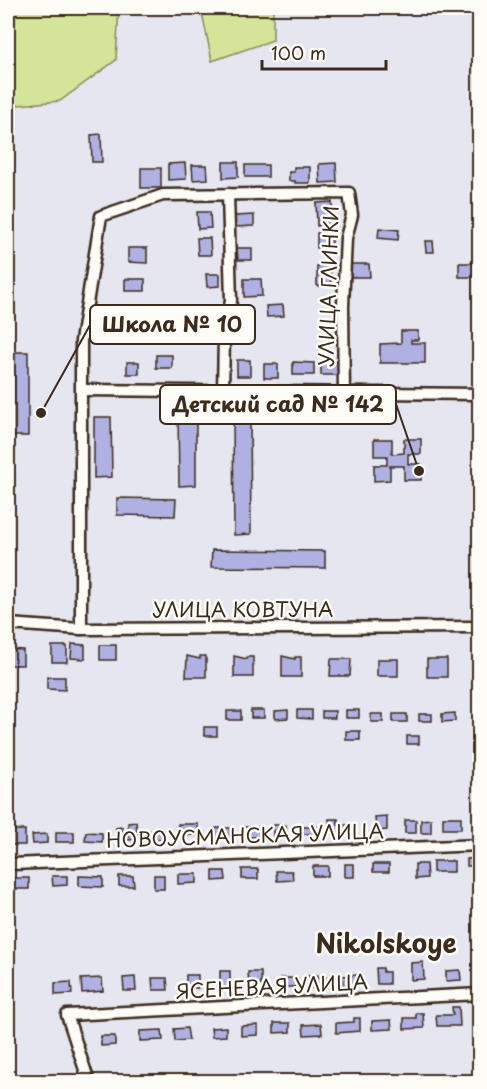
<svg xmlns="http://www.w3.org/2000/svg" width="487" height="1089" font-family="'Playpen Sans',sans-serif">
	<rect width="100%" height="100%" fill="#e6e6f1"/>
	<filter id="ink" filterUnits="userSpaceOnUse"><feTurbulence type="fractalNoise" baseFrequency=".0167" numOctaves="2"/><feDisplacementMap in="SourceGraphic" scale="12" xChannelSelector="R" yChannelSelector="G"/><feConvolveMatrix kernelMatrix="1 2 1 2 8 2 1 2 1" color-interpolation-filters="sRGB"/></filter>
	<g filter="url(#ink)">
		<g fill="#d4e498" stroke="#88875b" stroke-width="1.5">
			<polygon points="8,8 119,8 116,60 60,101 8,106"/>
			<polygon points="201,8 273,8 273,40 212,61"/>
		</g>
		<g fill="#afb1e3" stroke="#3b2a1e" stroke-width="1.5">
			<polygon points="101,134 102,162 92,162 91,135"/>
			<polygon points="223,162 238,162 238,177 223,178"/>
			<polygon points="185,163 186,179 168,180 168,164"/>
			<polygon points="336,163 337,182 320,183 319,164"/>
			<polygon points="192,165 207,165 208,179 193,180"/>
			<rect x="245" y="165" width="23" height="12"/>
			<polygon points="294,167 310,167 310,183 295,183 295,181 289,181 289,172 294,172"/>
			<rect x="141" y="168" width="20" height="20"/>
			<polygon points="332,202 333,225 317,226 316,203"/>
			<polygon points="197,212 210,212 211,228 198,229"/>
			<polygon points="254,215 254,226 235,227 235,216"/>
			<polygon points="379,228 399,230 398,240 378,238"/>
			<rect x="317" y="233" width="15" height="15"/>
			<polygon points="197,238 210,238 211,255 198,255"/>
			<polygon points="425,241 433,241 434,252 426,252"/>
			<polygon points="128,248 147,248 147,263 128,262"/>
			<polygon points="237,248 252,248 252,260 238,260"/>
			<rect x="459" y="263" width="17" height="14"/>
			<polygon points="351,264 369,264 370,277 351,277"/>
			<polygon points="330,265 331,285 317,286 317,266"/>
			<polygon points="206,274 220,274 220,286 207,287"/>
			<rect x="125" y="279" width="20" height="12"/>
			<polygon points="244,279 261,279 262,296 244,297"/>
			<polygon points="283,305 284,316 267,317 266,306"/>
			<polygon points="401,331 418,331 418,340 411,340 411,343 425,343 425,363 380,363 380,344 401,343"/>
			<polygon points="8,352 28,352 28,436 8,436 8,406 13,406 12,369 8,369"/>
			<rect x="156" y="355" width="16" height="13"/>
			<rect x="237" y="360" width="13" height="16"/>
			<rect x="127" y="362" width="12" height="12"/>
			<polygon points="293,362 314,363 314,375 293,375"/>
			<rect x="321" y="362" width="19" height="13"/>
			<rect x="264" y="364" width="14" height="14"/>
			<polygon points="178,414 196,414 196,485 179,486"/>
			<polygon points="94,417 111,417 112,477 94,478"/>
			<polygon points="233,418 250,418 251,534 234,535"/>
			<polygon points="374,439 392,439 392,454 404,453 404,439 421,439 421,454 408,454 408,464 421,464 421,480 404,480 404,466 390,466 390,480 374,481 374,465 387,465 387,456 374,456"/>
			<polygon points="117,498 176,499 175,516 117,515"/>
			<polygon points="212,550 325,551 325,568 211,567"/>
			<polygon points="72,644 85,645 85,659 71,658"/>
			<rect x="100" y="645" width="16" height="15"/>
			<rect x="52" y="646" width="15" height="16"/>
			<polygon points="8,649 23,650 23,665 8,665"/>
			<polygon points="187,656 200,659 200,656 206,656 206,677 186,677"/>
			<polygon points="234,656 247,659 247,657 253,657 253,677 234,677"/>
			<polygon points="282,656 295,659 295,657 301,657 301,677 282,677"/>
			<polygon points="331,659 351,659 350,676 330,676"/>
			<rect x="377" y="659" width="21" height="17"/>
			<rect x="427" y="659" width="20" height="18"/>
			<polygon points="47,677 65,677 65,690 47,689"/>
			<rect x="251" y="710" width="13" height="8"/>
			<polygon points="288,710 288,718 275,719 275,711"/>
			<polygon points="297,710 312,710 312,719 297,718"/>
			<rect x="346" y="710" width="13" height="8"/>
			<rect x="227" y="711" width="14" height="9"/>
			<rect x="322" y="711" width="13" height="7"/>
			<polygon points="455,713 455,721 442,722 442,714"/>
			<rect x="371" y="714" width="12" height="8"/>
			<rect x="393" y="714" width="14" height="8"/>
			<rect x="419" y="714" width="13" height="7"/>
			<rect x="204" y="727" width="13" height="9"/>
			<rect x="346" y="731" width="14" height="9"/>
			<rect x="407" y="736" width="12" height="8"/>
			<polygon points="387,816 387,830 376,831 375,817"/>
			<rect x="443" y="817" width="18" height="12"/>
			<polygon points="329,819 338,819 338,825 354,825 354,833 329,834"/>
			<polygon points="431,819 431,833 421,833 421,820"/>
			<rect x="405" y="820" width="11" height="13"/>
			<polygon points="136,822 138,839 117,841 116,828 122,827 122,837 129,837 128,823"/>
			<rect x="178" y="824" width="20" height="11"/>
			<polygon points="273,825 286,825 286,835 273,836"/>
			<rect x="243" y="827" width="18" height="10"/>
			<rect x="302" y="827" width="15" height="7"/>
			<rect x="216" y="828" width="14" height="9"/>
			<rect x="12" y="830" width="13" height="15"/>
			<polygon points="144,831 163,831 164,839 145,840"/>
			<rect x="56" y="832" width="18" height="10"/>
			<polygon points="86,832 102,833 102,842 85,841"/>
			<polygon points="47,834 47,843 33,844 32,835"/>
			<polygon points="480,858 480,866 467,866 467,859"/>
			<rect x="433" y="861" width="21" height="11"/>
			<rect x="345" y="864" width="9" height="13"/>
			<rect x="373" y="864" width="16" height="8"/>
			<polygon points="415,864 426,864 427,878 415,879"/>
			<rect x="313" y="866" width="15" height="10"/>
			<rect x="242" y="869" width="16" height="10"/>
			<polygon points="213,871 225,871 226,880 213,881"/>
			<polygon points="276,871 292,871 293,880 277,881"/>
			<polygon points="178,874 197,874 197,883 178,884"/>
			<rect x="154" y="875" width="10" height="14"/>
			<polygon points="52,876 67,876 67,885 53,886"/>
			<polygon points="79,876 103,877 103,887 79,886"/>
			<polygon points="119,876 133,876 134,886 119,886"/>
			<rect x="13" y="878" width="16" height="11"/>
			<polygon points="423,962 424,979 411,980 411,963"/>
			<polygon points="376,968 383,968 383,972 389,972 389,984 377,984"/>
			<polygon points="460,970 461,980 446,981 446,971"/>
			<rect x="220" y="971" width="10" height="16"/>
			<polygon points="248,972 261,972 261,985 249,986"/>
			<rect x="186" y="975" width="12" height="13"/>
			<polygon points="318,975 318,978 326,977 327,987 310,988 308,976"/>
			<polygon points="358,975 359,985 343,986 342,976"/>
			<polygon points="135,977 136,991 124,991 123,978"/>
			<polygon points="102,978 103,991 82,993 81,979"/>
			<polygon points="152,978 167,978 168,990 153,990"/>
			<rect x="280" y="978" width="18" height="9"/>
			<polygon points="71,982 72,994 55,995 55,983"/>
			<polygon points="452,1007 459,1007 460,1026 437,1026 436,1015 453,1015"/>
			<polygon points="416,1013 423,1013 424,1028 404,1029 404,1018 416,1018"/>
			<polygon points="354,1018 360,1018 360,1031 336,1033 336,1023 354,1022"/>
			<polygon points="391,1020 392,1029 372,1030 372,1021"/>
			<polygon points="274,1023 290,1023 290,1032 274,1033"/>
			<polygon points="321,1024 322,1034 304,1035 303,1025"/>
			<polygon points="258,1025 258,1035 241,1036 241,1026"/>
			<polygon points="226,1027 226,1036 212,1037 211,1028"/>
			<polygon points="187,1028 189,1040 175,1041 174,1029"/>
			<polygon points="162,1030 163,1040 140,1041 140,1031"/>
			<polygon points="101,1036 115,1036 115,1045 101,1046"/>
		</g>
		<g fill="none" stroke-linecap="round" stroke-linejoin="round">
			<g stroke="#3b2a1e" stroke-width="15">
				<g id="minor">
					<polyline points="82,390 480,394"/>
					<polyline points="223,391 224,336 231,301 228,194"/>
					<polyline points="8,624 81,629 480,627"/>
					<polyline points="81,629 81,341 101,216 163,195 349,193 352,215 346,238 343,306 344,393"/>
					<polyline points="12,864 480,845"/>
					<polyline points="89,1082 67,1015 480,994"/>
				</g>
			</g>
			<use href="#minor" stroke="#fdfcf7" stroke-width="10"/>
		</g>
	</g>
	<g text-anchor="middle" stroke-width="5" stroke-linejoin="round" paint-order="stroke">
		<g font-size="20" fill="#3b2a1e" stroke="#fdfcf7">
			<text transform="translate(329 286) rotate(-88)" y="7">УЛИЦА ГЛИНКИ</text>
			<text x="243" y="617">УЛИЦА КОВТУНА</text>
			<text transform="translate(245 836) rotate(-2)" y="7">НОВОУСМАНСКАЯ УЛИЦА</text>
			<text transform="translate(272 987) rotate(-3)" y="7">ЯСЕНЕВАЯ УЛИЦА</text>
		</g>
		<g font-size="26" font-weight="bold" fill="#3b2a1e" stroke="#fdfcf7">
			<text x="386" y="953">Nikolskoye</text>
		</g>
	</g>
	<path fill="none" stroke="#3b2a1e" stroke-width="2" d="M41 413L90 325M419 471L396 404"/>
	<g fill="#3b2a1e" stroke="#fdfcf7" stroke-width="2">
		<circle cx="41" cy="413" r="6"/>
		<circle cx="419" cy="471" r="6"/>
	</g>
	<g fill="#fdfcf7" stroke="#3b2a1e" stroke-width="2">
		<rect x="90" y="305" width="165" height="39" rx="6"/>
		<rect x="160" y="385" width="236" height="39" rx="6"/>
	</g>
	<g font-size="21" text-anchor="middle" font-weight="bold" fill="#3b2a1e">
		<text x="172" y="332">Школа № 10</text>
		<text x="278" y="412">Детский сад № 142</text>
	</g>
	<rect width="487" height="1089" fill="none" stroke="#fdfcf7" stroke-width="30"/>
	<rect x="15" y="15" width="457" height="1059" fill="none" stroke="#3b2a1e" stroke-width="2" filter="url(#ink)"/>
	<path d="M262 60v9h124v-9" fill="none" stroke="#3b2a1e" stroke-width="3"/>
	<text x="271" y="60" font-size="18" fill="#3b2a1e" stroke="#fdfcf7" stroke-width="4.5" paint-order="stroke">100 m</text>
</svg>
